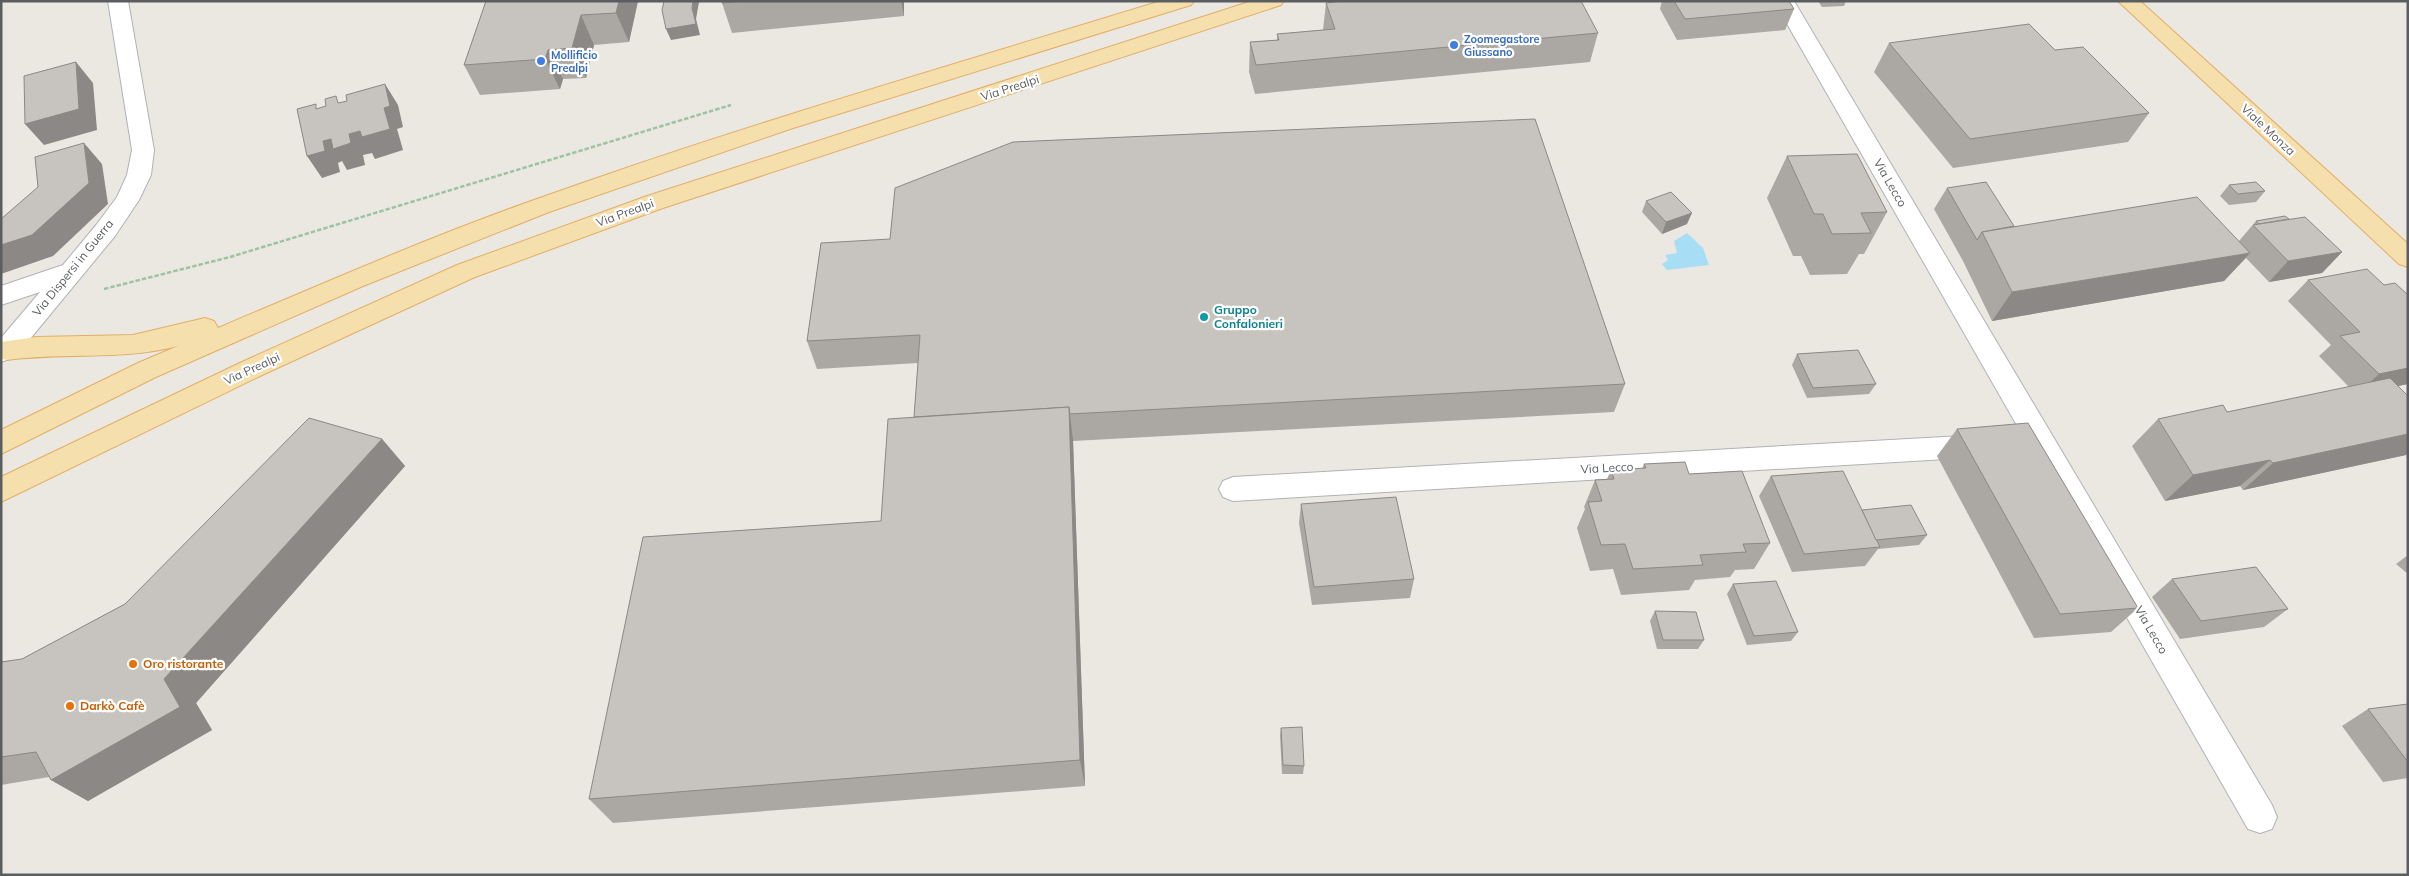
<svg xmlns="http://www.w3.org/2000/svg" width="2409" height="876" font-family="Mulish,sans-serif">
	<rect width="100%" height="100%" fill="#ebe8e2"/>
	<polygon fill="#a8def5" points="1687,233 1703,248 1709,265 1667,270 1662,264 1668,260 1665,255 1677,253 1674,241"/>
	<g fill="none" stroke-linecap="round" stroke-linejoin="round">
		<g stroke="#afb3b6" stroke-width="2">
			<g id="minor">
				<polygon points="108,1 128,1 154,150 151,175 139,200 115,236 15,357 1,362 1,338 40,292 1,305 1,286 63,265 97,224 117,197 127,175 132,150"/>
				<polygon points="1774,1 1794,1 2272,805 2277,817 2272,829 2260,833 2248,829"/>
				<polygon points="1980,435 1990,438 1994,446 1990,454 1980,457 1233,501 1223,497 1219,489 1223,481 1233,477"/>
			</g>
		</g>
		<g stroke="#e1ae65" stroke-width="2">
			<g id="major">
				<path d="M1161,1H1194L1191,5L790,129L549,212L363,286L156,377L1,454V430L138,363L178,346C121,361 64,352 6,360L1,358V342L36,337L133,335L205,318L214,321L218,328C322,284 427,238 534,200C741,126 952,65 1161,1Z"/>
				<polygon points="1252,1 1284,1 1281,5 663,208 475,277 260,376 1,502 1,477 242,362 457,265 647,196"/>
				<polygon points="2118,1 2140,1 2408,244 2408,267 2399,264"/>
			</g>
		</g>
		<polyline stroke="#9cc3a2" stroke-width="2.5" stroke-dasharray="4.5 2" stroke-linecap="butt" points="104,289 230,257 731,105"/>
		<use href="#minor" fill="#fff" fill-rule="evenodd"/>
		<use href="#major" fill="#f5e0ad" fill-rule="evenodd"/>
	</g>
	<g fill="#aba8a3">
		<polygon points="486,1 638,1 629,42 594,45 586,78 563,79 560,89 480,95 464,65"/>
		<polygon points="722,1 904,1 904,16 732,33 722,3"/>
		<polygon points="1662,1 1789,1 1794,9 1785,30 1677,40 1660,9"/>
		<polygon points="1818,1 1846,1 1844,6 1822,7"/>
		<polygon points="1326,3 1598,33 1590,62 1255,94 1249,72 1250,42 1277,40 1277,34 1323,30"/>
		<polygon points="1889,43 2055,50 2149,113 2128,142 1953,168 1874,72"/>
		<polygon points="1787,156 1887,212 1864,254 1859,254 1847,274 1810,275 1801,256 1793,256 1767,198"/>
		<polygon points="2229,185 2265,191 2256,202 2229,205 2220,196"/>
		<polygon points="1947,188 2014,226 2239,241 2256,221 2289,219 2342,252 2322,273 2269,282 2246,258 2224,281 1992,321 1963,261 1934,209"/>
		<polygon points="1646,201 1687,224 1662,234 1642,212"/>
		<polygon points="821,243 1625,384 1614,412 1073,441 1085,786 613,823 589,799 881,521 914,417 918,363 817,369 807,341"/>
		<polygon points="2308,280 2384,285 2408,295 2408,384 2398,386 2406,455 2243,490 2240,486 2165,501 2132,446 2158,419 2227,412 2349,387 2319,356 2331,345 2288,301"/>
		<polygon points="1797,354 1876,384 1869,394 1807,398 1792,365"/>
		<polygon points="1957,429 2138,608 2111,632 2034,638 1937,456"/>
		<polygon points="382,439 405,466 196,703 212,730 88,801 51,780 49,777 1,785 1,662 22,659 125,604"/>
		<polygon points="1644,464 1689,474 1770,543 1754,569 1735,570 1730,577 1695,580 1689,590 1621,595 1613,569 1590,571 1577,528 1585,509 1584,507 1595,480 1607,479 1611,470 1642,469"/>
		<polygon points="1771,476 1862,510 1927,535 1919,545 1878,549 1865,566 1792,572 1759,496"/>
		<polygon points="1301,504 1414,579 1410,598 1312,605 1299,523"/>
		<polygon points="2408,555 2408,574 2396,564"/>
		<polygon points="2172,579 2288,609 2264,627 2180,639 2152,597"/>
		<polygon points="1733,584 1798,632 1791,641 1747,645 1727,594"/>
		<polygon points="1655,611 1704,640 1698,649 1657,649 1650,621"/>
		<polygon points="2408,704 2408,778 2383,782 2342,726 2368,709"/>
		<polygon points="1281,728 1304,766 1303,774 1282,774 1280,736"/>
	</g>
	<g fill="#8b8885">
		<polygon points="619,1 638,1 629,42 616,13"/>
		<polygon points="693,1 699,1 699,2 696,19 700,35 671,40 666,29"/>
		<polygon points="901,1 904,1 904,16"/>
		<polygon points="581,15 594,45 586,78 572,48"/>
		<polygon points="548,50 563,79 560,89 545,59"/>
		<polygon points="76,62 93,83 97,130 44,145 25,124"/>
		<polygon points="385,84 398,105 403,127 397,129 403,150 375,159 372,153 363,155 365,165 347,170 342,161 338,163 340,172 322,178 307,156 323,141 349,134 384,108"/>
		<polygon points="84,143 102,164 108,204 53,256 1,274 1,245"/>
		<polygon points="1692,213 1687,224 1662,234 1666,222"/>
		<polygon points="2342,252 2322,273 2269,282 2288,261"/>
		<polygon points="2250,253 2224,281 1992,321 2012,292"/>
		<polygon points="2408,368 2408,384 2357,394 2379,374"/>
		<polygon points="1069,407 1073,440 1085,786 1080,760"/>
		<polygon points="2408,434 2408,453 2406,455 2243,490 2273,463"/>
		<polygon points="382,439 405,466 196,703 212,730 88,801 51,780 164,679"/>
		<polygon points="2270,460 2240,486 2165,501 2193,475"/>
	</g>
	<g fill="#c7c3be" stroke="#8b8885">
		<polygon points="486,1 619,1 616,13 581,15 572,48 548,50 545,59 464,65"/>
		<polygon points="664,1 693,1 692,8 696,24 666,29 662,10"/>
		<polygon points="722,1 745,1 722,3"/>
		<polygon points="1342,1 1581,1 1598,33 1256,65 1250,42 1279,40 1277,34 1335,29 1326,3"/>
		<polygon points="1674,1 1789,1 1794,9 1685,19"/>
		<polygon points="2029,24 2055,50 2083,47 2149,113 1970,139 1889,43"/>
		<polygon points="76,62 79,109 25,124 24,76"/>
		<polygon points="385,84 390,106 384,108 390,129 362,137 360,131 349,134 351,143 333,149 331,139 323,141 325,151 307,156 297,109 316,104 316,109 326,106 325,99 336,96 338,103 347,101 346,95"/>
		<polygon points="1535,119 1625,384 1070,414 1069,407 914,417 920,335 807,341 821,243 890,239 895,188 1013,142"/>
		<polygon points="84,143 89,183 32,235 1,245 1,219 38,187 35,157"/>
		<polygon points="1857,154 1887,212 1861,213 1871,233 1832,234 1823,214 1814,214 1787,156"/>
		<polygon points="1986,182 2014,226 1982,232 1977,240 1947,188"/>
		<polygon points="2256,182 2265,191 2238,194 2229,185"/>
		<polygon points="1671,192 1692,213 1666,222 1646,201"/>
		<polygon points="2197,197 2250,253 2012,292 1982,232"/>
		<polygon points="2285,216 2289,219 2259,224 2256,221"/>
		<polygon points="2305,217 2342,252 2288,261 2253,225"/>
		<polygon points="2367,269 2384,285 2395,283 2408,295 2408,368 2379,374 2340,336 2360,332 2308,280"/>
		<polygon points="1858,350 1876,384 1813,388 1797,354"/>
		<polygon points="2390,378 2408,396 2408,434 2273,463 2270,460 2193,475 2158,419 2223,405 2227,412"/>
		<polygon points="1069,407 1080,760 589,799 643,537 881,521 888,419"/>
		<polygon points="309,418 382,439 164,679 180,707 51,780 36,752 1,757 1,662 22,659 125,604"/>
		<polygon points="2028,423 2138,608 2060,614 1957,429"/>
		<polygon points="1685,462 1689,474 1742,471 1770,543 1743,544 1746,552 1700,555 1703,565 1633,569 1625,544 1601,545 1588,502 1602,501 1595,480 1614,479 1611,470 1646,468 1644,464"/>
		<polygon points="1843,471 1880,547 1804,554 1771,476"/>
		<polygon points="1396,497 1414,579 1314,587 1301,504"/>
		<polygon points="1911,505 1927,535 1876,540 1862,510"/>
		<polygon points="2256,567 2288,609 2201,621 2172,579"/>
		<polygon points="1776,581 1798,632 1754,636 1733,584"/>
		<polygon points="1655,611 1696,612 1704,640 1663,640"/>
		<polygon points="2408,704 2408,762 2368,709"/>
		<polygon points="1302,727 1304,766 1283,765 1281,728"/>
	</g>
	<g fill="#3f7fe0" stroke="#fff" stroke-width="2">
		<circle cx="1454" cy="45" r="5"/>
		<circle cx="541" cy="61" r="5"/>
	</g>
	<circle fill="#0f9aa8" stroke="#fff" stroke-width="2" cx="1204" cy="317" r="5"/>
	<g fill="#e8710a" stroke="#fff" stroke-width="2">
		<circle cx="133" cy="664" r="5"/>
		<circle cx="70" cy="706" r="5"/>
	</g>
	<g text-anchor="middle" stroke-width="4.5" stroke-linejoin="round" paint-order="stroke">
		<g font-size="11" font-weight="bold" fill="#366cbe" stroke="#fff" text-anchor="start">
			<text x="1464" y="43">Zoomegastore<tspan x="1464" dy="13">Giussano</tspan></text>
			<text x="551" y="59">Mollificio<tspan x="551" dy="13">Prealpi</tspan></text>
		</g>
		<g font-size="12" fill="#5a5e61" stroke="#fff">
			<text transform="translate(1010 88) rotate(-18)" y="4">Via Prealpi</text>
			<text transform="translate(2268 130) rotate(43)" y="4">Viale Monza</text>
			<text transform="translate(1890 183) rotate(60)" y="4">Via Lecco</text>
			<text transform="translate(625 213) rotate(-20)" y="4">Via Prealpi</text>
			<text transform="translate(73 268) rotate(-51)" y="4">Via Dispersi in Guerra</text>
			<text transform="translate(252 369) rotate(-25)" y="4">Via Prealpi</text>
			<text transform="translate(1607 468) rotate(-3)" y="4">Via Lecco</text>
			<text transform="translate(2151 630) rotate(60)" y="4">Via Lecco</text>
		</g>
		<g font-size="12" font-weight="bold" fill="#0d838f" stroke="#fff" text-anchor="start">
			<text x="1214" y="314">Gruppo<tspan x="1214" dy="14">Confalonieri</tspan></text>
		</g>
		<g font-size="12" font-weight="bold" fill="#c56008" stroke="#fff" text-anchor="start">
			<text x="143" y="668">Oro ristorante</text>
			<text x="80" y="710">Darkò Cafè</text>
		</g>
	</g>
	<rect width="2409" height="876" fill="none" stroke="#5a5e61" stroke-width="5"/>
</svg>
